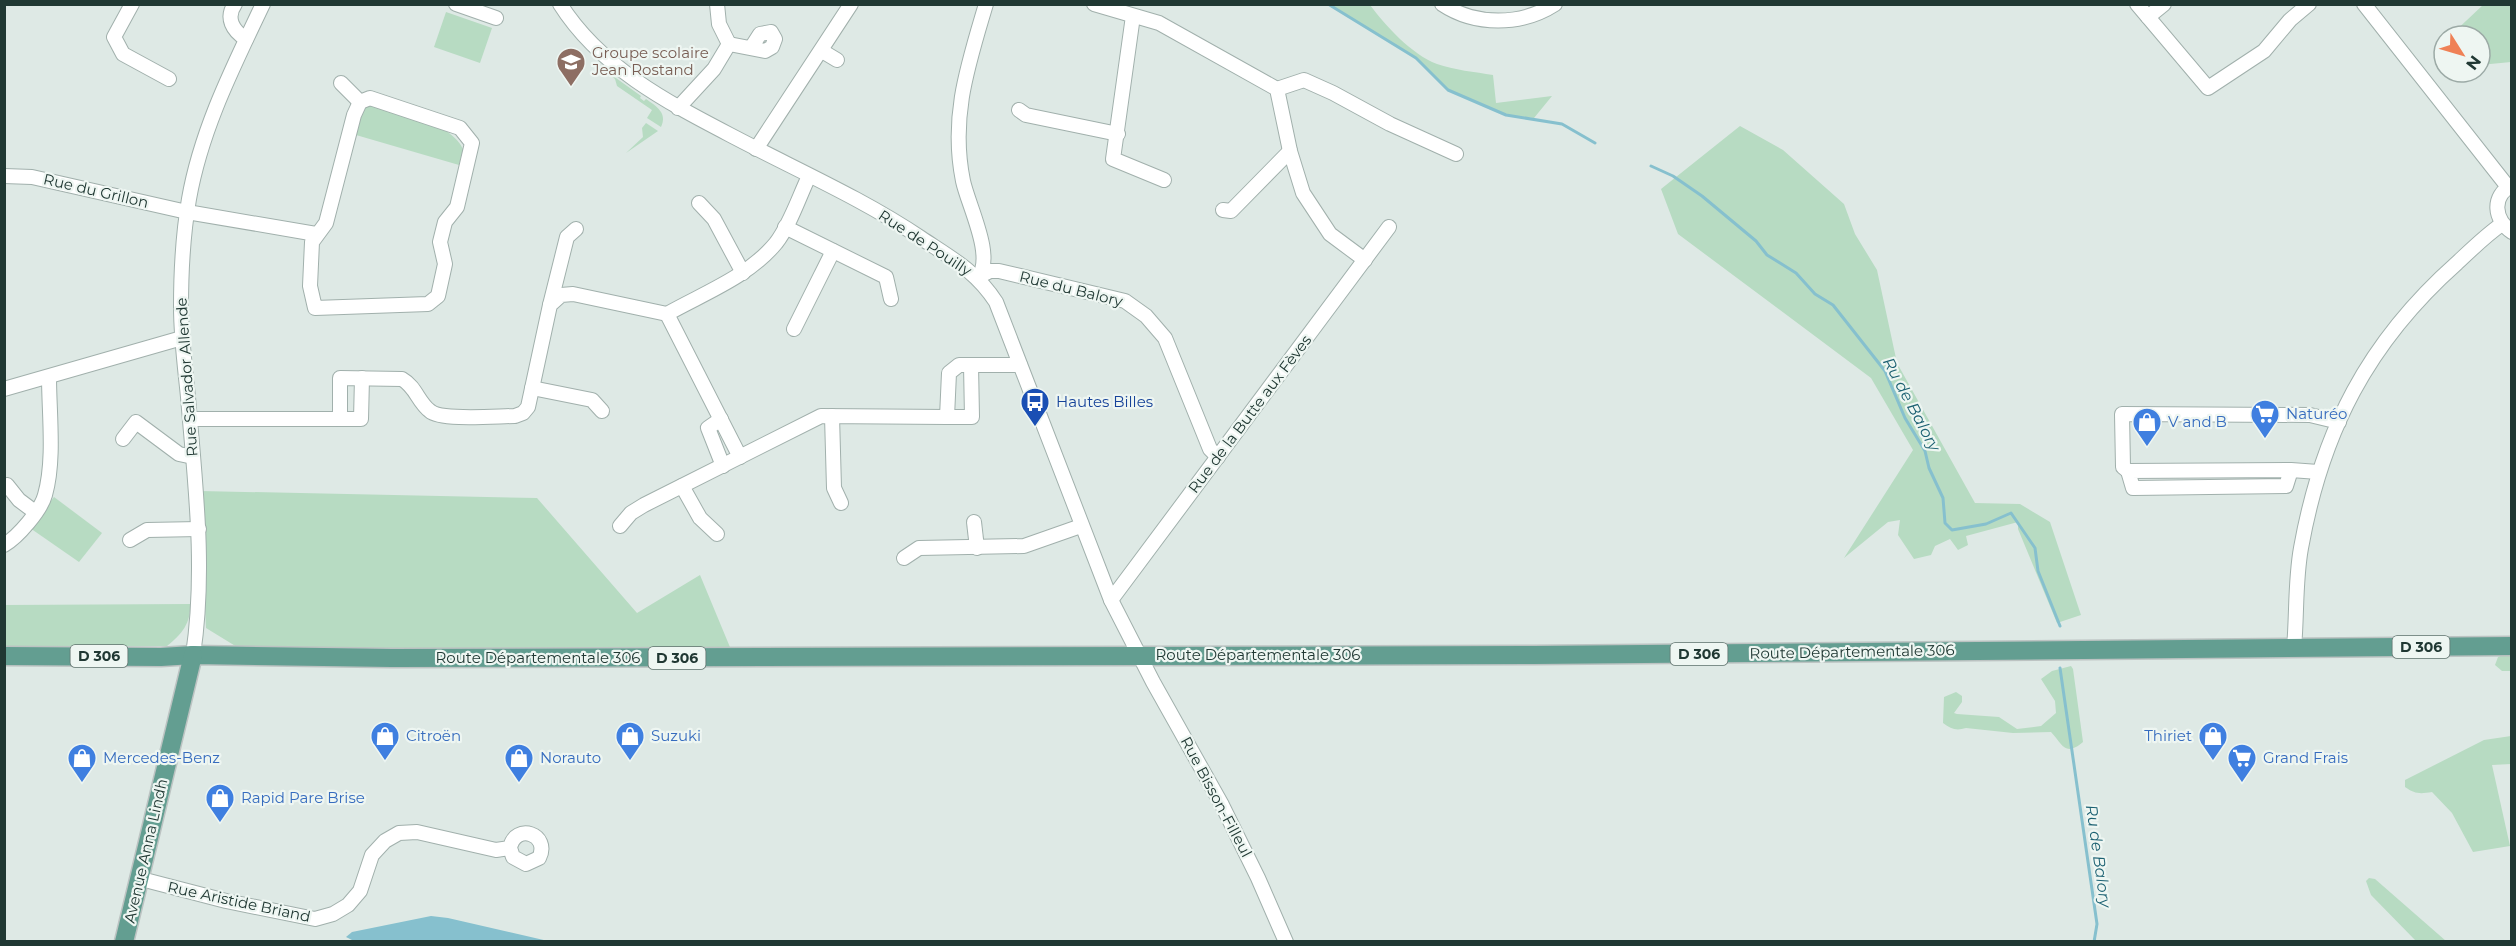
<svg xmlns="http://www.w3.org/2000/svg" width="2516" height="946" font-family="Montserrat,sans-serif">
	<rect width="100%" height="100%" fill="#dee9e5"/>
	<g fill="#b7dbc2">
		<path d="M1328,5H1370C1386,26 1411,54 1437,64C1454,70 1475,72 1493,75L1496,103L1552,96L1534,118L1506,115L1448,90L1416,58Z"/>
		<polygon points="2483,5 2511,5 2511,62 2480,65 2480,36 2450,36"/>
		<polygon points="446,12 492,28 480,63 434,47"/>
		<path d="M595,63L641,96L640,98L644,101L646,99C656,106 668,113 661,127L647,118L652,110L617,86L615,79Z"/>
		<path d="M367,105L378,106C405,115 451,123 463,149L459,165L356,135L362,110Z"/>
		<polygon points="646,123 658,131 626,153 643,137 642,128"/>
		<polygon points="1740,126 1783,150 1844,204 1855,234 1877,270 1897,363 1975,503 2020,504 2050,522 2081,615 2057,623 2018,529 2018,522 1966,536 1968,545 1958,550 1950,539 1935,546 1931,555 1914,559 1898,535 1900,520 1888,522 1844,558 1913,450 1871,378 1678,234 1661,189"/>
		<polygon points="200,491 537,498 637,613 700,575 732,652 237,647 206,628"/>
		<polygon points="54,497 102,533 79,562 30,528"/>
		<path d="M190,604C191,623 182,634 167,646L5,647L4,605Z"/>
		<polygon points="2510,652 2511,671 2502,671 2495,665 2498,657"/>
		<path d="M2071,666L2073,669L2083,742C2065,757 2063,745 2051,732L2013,733L1966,728C1956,731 1951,729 1943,723L1944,697L1956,692L1962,696V702L1954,713L1957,714L1999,717L2017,729L2041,726L2056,713L2055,701L2041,679L2052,671Z"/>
		<path d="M2511,736V764L2492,765L2510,846L2473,852L2452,813L2432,792C2420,794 2415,794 2405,787V780L2484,740Z"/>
		<polygon points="2369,878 2375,879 2446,941 2416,941 2371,895 2366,881"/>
	</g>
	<polygon fill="#86c0ce" points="431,916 448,918 548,941 356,942 346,937 352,932"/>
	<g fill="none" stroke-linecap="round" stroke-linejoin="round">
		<g stroke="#86c0ce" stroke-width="3">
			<polyline points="1328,4 1416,58 1448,90 1506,115 1562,124 1595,143"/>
			<polyline points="1651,166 1673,176 1702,196 1756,241 1767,255 1796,273 1815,294 1833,305 1885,371 1905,418 1925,451 1929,468 1943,498 1945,523 1952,530 1986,524 2011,513 2035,548 2038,571 2060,626"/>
			<polyline points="2060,668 2097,924 2094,942"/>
		</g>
		<g stroke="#a1b0ac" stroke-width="16">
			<g id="minor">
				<polyline points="132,4 114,37 123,54 169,79"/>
				<path d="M235,4C225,18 233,31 246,39"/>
				<polyline points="456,4 496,18"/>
				<path d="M560,4C601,69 671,104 736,138C797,170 863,199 921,238C951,258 976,271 996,302L1111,600L1153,682L1222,805L1258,878L1286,942"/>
				<polyline points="1094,4 1159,23 1277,89 1290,151 1303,193 1330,234 1365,260"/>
				<path d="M1442,4C1475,26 1521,26 1555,4"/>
				<polyline points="2137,4 2208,88 2264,51 2290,20 2309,4"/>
				<polyline points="2364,4 2508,187"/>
				<polyline points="1133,16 1113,159 1164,180"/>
				<polyline points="2148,17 2164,4"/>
				<polyline points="729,44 765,51 772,47 775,39 771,32 760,34 751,48"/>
				<polyline points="822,51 837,60"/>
				<polyline points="341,83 360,102"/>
				<polyline points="1277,89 1304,80 1333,93 1390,124 1456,154"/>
				<polygon points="370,98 460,128 472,143 457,207 445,222 440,242 445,264 438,296 428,304 315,308 310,286 312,242 326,223 354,115 360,102"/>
				<polyline points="678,108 714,69 729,44 719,24 717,4"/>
				<polyline points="1019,110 1026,115 1118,134"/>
				<polyline points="756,149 851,4"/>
				<polyline points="4,176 32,177 187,212 316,234"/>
				<path d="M2512,185C2491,196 2494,220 2512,232"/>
				<polyline points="699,203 714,219 743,273"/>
				<polyline points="1223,210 1231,211 1290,151"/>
				<polyline points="785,227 886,277 891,299"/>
				<polyline points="978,277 990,271 999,271 1125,301 1146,316 1165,338 1210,449 1218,457"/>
				<path d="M978,277C995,257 968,205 963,181C950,117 968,65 986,4"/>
				<polyline points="550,305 567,237 576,229"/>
				<polyline points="794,329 833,251"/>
				<polyline points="532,388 592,400 602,411"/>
				<polyline points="4,389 182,338"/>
				<polyline points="832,416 834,488 841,503"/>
				<polyline points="947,417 972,417 971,365"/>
				<polyline points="190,419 361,419 362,378"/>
				<path d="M340,419V378L402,379C416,387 418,402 430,411C441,421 497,416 515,416L523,413L528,407L550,305L561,295L573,294L667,314"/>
				<polyline points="721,419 708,428 723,466"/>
				<polyline points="123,439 136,422 179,454 193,457"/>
				<path d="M740,457L667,314C704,293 748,277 776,243C790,225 799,197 809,176"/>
				<polyline points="2291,470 2286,486 2133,488 2128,471 2291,470 2318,472"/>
				<polyline points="2128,471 2123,467 2122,414 2310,415 2339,422"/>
				<polyline points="7,485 19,500 35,512"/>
				<polyline points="682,486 700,518 717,534"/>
				<polyline points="974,522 977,548"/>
				<polyline points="620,526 631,513 644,505 821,416 947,417 949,373 959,365 1020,365"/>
				<polyline points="130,540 147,530 199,529"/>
				<path d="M4,545C18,537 41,510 45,495C55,460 49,413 49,377"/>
				<polyline points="904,558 919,548 1024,546 1081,526"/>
				<polyline points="1111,600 1389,227"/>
				<path d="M2294,648C2297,615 2295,581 2301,548C2322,431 2368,342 2457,263C2472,249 2486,235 2502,224"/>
				<path d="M193,655C206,569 195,483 188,397C185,367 181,337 181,307C181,271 183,234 189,199C201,130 233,67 263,4"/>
				<path d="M139,881L145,880L226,901L315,919L333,914L348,905L360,891L372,855L385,841L399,833L417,832L496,850L510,848L513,857L526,864L539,858C551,834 515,822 510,848"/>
			</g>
		</g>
		<g stroke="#bcc3c2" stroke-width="21">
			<g id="major">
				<polyline points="4,656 161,657 193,655 392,658 1534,655 2512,646"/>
				<polyline points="124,942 193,655"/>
			</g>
		</g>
		<use href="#minor" stroke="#fff" stroke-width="14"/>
		<use href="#major" stroke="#639e91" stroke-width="18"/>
	</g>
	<defs>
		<g id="school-pin" transform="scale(1.5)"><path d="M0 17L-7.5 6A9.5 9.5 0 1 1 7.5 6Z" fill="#8d6e63" stroke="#eef6f2"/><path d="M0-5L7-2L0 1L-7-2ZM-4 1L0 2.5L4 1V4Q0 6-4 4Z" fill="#fff"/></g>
		<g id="bus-pin" transform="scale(1.5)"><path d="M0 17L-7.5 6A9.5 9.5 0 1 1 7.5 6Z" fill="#1a4fb4" stroke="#eef6f2"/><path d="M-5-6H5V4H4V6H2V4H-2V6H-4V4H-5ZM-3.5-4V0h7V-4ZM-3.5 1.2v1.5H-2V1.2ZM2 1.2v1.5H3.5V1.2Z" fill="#fff"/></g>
		<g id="supermarket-pin" transform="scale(1.5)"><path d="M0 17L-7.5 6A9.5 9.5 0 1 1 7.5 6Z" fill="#3f7fe0" stroke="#eef6f2"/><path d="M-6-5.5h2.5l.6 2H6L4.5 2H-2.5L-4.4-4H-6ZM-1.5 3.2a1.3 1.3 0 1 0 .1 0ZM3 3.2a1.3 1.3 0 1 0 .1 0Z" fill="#fff"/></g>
		<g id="shop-pin" transform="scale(1.5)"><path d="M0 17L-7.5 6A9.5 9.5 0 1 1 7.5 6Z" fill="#3f7fe0" stroke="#eef6f2"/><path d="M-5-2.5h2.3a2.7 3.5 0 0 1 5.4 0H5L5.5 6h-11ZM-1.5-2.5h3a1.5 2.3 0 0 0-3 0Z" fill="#fff"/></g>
	</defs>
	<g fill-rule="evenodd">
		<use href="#school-pin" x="571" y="62"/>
		<use href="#bus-pin" x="1035" y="402"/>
		<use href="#supermarket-pin" x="2265" y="414"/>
		<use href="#shop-pin" x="2147" y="422"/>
		<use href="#shop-pin" x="385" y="736"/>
		<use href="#shop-pin" x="630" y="736"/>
		<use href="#shop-pin" x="2213" y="736"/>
		<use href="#shop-pin" x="82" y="758"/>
		<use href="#shop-pin" x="519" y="758"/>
		<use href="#supermarket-pin" x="2242" y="758"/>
		<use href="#shop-pin" x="220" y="798"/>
	</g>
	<g text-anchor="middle" stroke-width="4.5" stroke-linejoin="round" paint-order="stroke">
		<g fill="#eef6f2" stroke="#5e716c" stroke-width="1.5">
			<rect x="2392.5" y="636" width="57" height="22" rx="4.5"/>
			<rect x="1670.5" y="643" width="57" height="22" rx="4.5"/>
			<rect x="70.5" y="645" width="57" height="22" rx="4.5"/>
			<rect x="648.5" y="647" width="57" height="22" rx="4.5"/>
		</g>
		<g font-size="14" font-weight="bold" fill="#203833">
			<text x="2421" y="652">D 306</text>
			<text x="1699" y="659">D 306</text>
			<text x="99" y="661">D 306</text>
			<text x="677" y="663">D 306</text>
		</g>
		<g font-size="15" fill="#785e54" stroke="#eef6f2" text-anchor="start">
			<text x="592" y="58">Groupe scolaire<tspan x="592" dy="17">Jean Rostand</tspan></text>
		</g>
		<g font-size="15" fill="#203833" stroke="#eef6f2">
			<text transform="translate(96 191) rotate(13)" y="5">Rue du Grillon</text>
			<text transform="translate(925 243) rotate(33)" y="5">Rue de Pouilly</text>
			<text transform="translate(1071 289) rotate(14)" y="5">Rue du Balory</text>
			<text transform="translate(187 377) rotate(-94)" y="5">Rue Salvador Allende</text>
			<text transform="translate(1250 414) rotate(-53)" y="5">Rue de la Butte aux Fèves</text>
			<text transform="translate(1852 652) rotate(-1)" y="5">Route Départementale 306</text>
			<text x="1258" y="660">Route Départementale 306</text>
			<text x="538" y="663">Route Départementale 306</text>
			<text transform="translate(1216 797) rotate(62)" y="5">Rue Bisson-Filleul</text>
			<text transform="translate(146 851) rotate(-77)" y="5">Avenue Anna Lindh</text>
			<text transform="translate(239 902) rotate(12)" y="5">Rue Aristide Briand</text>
		</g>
		<g font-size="15" fill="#164399" stroke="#eef6f2" text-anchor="start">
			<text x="1056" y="407">Hautes Billes</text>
		</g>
		<g font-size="15" fill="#366cbe" stroke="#eef6f2" text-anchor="start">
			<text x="2286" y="419">Naturéo</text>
			<text x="2168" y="427">V and B</text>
			<text x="406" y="741">Citroën</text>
			<text x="651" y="741">Suzuki</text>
			<text x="2192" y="741" text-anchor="end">Thiriet</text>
			<text x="103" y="763">Mercedes-Benz</text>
			<text x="540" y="763">Norauto</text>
			<text x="2263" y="763">Grand Frais</text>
			<text x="241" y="803">Rapid Pare Brise</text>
		</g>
		<g font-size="16" font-style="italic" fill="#1c6172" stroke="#eef6f2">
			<text transform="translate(1912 404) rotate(62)" y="6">Ru de Balory</text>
			<text transform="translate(2099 856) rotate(82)" y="6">Ru de Balory</text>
		</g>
	</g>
	<rect width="2516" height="946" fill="none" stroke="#203833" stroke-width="12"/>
	<g transform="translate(2462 54) rotate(127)"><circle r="28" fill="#eef6f2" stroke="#9caaa6" stroke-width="1.5"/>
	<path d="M0-4.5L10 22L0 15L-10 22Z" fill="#ef8156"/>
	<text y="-9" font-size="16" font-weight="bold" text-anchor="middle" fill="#203833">N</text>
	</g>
</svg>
